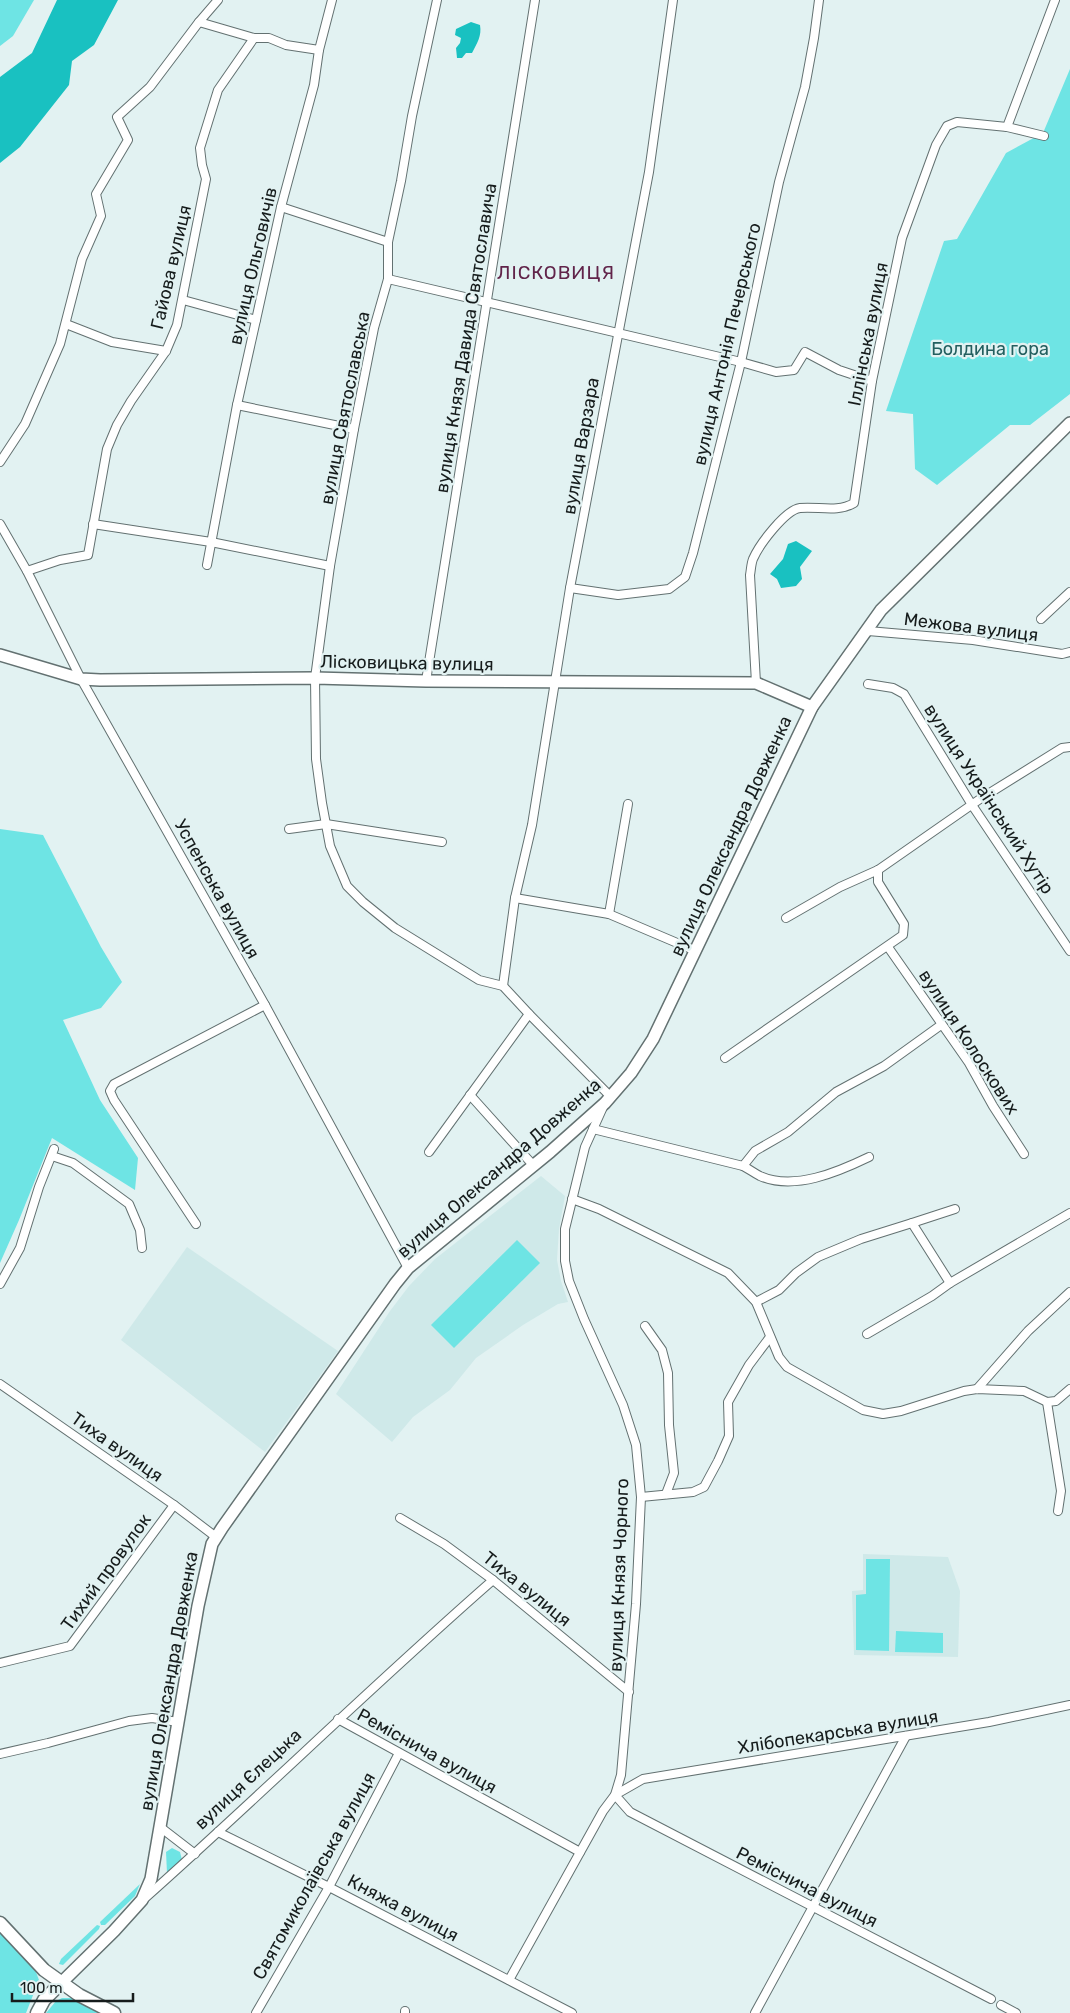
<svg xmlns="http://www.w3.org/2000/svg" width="1070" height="2013" font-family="Rubik,sans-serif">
	<rect width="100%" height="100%" fill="#e2f2f2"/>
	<g fill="#cfe9e9">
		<polygon points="541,1176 565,1196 559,1229 557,1260 561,1281 568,1302 558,1304 523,1325 476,1358 450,1390 413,1417 392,1442 336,1394 390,1311 409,1286 435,1259"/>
		<polygon points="187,1247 338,1351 265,1452 121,1340"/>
		<polygon points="863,1554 948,1557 960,1591 958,1657 854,1655 852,1591 863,1590"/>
	</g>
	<g fill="#6ee4e4">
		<polygon points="0,0 34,0 13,36 0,46"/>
		<polygon points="1070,69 1070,394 1030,425 1010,425 937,485 915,469 913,414 886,411 944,241 957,239 1006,153 1043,133"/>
		<polygon points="0,829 43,835 101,947 122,982 101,1008 63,1020 100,1100 138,1158 135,1190 52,1138 19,1220 0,1263"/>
		<polygon points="517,1240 540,1263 454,1348 431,1325"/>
		<polygon points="866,1559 890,1559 889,1651 856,1650 856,1595 866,1594"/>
		<polygon points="896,1631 943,1633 943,1653 895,1652"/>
		<polygon points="172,1848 180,1852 182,1860 168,1874 167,1873 166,1852"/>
		<polygon points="140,1884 135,1896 105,1925 101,1925 100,1922"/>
		<polygon points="97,1925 100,1926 99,1929 63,1965 59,1964 61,1959"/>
		<polygon points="0,1932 36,1972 39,1980 26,2013 0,2013"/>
		<polygon points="62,1998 75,1998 105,2013 46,2013 56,2001"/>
	</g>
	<g fill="#19c1c1">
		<polygon points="57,0 118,0 94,45 72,61 69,85 20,147 0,163 0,77 32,53"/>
		<path d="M471,22L480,25C482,36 477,43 472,53H466L462,58H457L456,48L460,43L461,38L455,35L456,29Z"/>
		<polygon points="796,541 812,551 800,567 802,579 796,586 781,588 777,579 770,574 783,559 788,544"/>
	</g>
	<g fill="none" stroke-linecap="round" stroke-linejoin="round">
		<g stroke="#637171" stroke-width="10">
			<g id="street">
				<polyline points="218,0 199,22 254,38 269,38 286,45 319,50"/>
				<polyline points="437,0 412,116 401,181 388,242 388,279 374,328 354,429 330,566 315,678 316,759 322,803 330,846 347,886 363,902 395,928 479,980 503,986 529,1014 611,1097"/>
				<polyline points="1007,127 1044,136"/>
				<polyline points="281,207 388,242"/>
				<polyline points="388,279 741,362 776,372 794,370 805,352 839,370 872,381"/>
				<polyline points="183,300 256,320"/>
				<polyline points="66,324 112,342 166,351"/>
				<polyline points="237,405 354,429"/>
				<polyline points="0,462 25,424 60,344 82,259 101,216 96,194 128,140 117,117 150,87 199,22"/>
				<polyline points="0,524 27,571 81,679 265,1005 408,1268"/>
				<polyline points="93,524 211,542 330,566"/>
				<polyline points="207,565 237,405 256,320 281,207 314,85 319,50 332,0"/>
				<polyline points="27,571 60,560 88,555 107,449 117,425 131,401 166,351 177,325 206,179 202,165 200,148 218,90 254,38"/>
				<polyline points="570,588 618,595 669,589 685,577 693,553 741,362 779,182 805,87 814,38 819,0"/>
				<polyline points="1041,619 1070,592"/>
				<polyline points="868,631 973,640 1062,654 1070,652"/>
				<polyline points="426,681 535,0"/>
				<path d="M756,683L750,575C751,570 751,564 753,559C759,545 785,510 800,508C818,506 837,513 854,503L872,381L902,238L936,145L947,126L957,122L1007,127L1055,0"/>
				<polyline points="868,684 893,688 904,694 972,805 1070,951"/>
				<polyline points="289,829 326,824 442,842"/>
				<polyline points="515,898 609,914 696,951"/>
				<polyline points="609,914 628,804"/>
				<polyline points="786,918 840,887 878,870 980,799 1062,748 1070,747"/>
				<polyline points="888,947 969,1063 993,1106 1024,1154"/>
				<polyline points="503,986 515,898 532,825 570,588 649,172 673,0"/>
				<polyline points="725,1058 903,935 904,924 878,882 878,870"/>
				<polyline points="470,1095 533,1165"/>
				<path d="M593,1129L743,1166C749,1169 754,1173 760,1176C794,1191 838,1172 869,1157"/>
				<polyline points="429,1152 529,1014"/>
				<polyline points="52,1156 73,1163 129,1204 140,1230 142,1248"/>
				<polyline points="743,1166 755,1151 788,1132 836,1092 884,1066 941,1025"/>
				<polyline points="572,1199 599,1209 728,1273 756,1302 779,1357 787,1367 863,1410 883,1414 901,1411 964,1391 977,1389 1024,1391 1047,1402 1056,1401 1070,1389"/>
				<polyline points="912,1223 955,1209"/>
				<polyline points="196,1224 114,1100 110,1091 114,1084 265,1005"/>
				<polyline points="0,1284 20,1248 39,1187 54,1149"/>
				<polyline points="756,1302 779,1290 796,1273 818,1257 861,1239 912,1223 950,1283"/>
				<polyline points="645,1326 662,1350 668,1373 669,1425 674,1473 666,1494"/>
				<polyline points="867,1334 932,1296 950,1283 1070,1213"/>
				<polyline points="0,1384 174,1505 216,1537"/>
				<polyline points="977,1389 1028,1331 1070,1292"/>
				<polyline points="1047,1402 1061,1491 1058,1511"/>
				<polyline points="641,1497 693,1492 704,1487 718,1461 729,1436 728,1402 749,1365 770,1337"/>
				<polyline points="400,1518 444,1544 493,1580 629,1692"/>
				<polyline points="0,1663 70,1646 174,1505"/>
				<polyline points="338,1719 580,1852"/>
				<polyline points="0,1754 48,1743 129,1721 152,1718 178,1722"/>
				<polyline points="160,1827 195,1854"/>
				<polyline points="218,1832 329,1887 572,2013"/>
				<path d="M144,1899C262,1794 374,1684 493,1580"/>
				<polyline points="509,1980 603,1811 615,1795 621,1775 636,1604 641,1497 636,1445 623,1405 584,1319 569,1281 565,1261 565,1229 585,1147 603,1107"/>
				<polyline points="991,1999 630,1812 615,1795 643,1779 989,1722 1070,1705"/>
				<polyline points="1001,2005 1016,2013"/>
				<polyline points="256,2013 329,1887 399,1753"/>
				<polyline points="405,2013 405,2011"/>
				<polyline points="755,2013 906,1736"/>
			</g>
		</g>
		<g stroke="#637171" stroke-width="14">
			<g id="secondary">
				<polyline points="0,655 81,679 100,680 315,678 426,681 756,683 812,707"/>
				<polyline points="61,1983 114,1931 142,1900 151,1879 198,1606 212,1544 222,1528 395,1284 408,1268 550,1152 605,1103 631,1073 653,1039 812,707 881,610 1070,423"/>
			</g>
		</g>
		<g stroke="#637171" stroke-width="15">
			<g id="primary">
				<polyline points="0,1923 44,1970 79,1995 114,2013"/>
				<polyline points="37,2013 44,2000 61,1983"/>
			</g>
		</g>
		<use href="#street" stroke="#fff" stroke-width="8"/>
		<use href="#secondary" stroke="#fff" stroke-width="11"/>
		<use href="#primary" stroke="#fff" stroke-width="12"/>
	</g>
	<g text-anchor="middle" stroke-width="4.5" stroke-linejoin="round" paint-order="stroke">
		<g font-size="18" fill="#161c1c" stroke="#e2f2f2">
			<text transform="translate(253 266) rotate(-77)" y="6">вулиця Ольговичів</text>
			<text transform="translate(171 267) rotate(-77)" y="6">Гайова вулиця</text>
			<text transform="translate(868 334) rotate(-79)" y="6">Іллінська вулиця</text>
			<text transform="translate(466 338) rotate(-81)" y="6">вулиця Князя Давида Святославича</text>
			<text transform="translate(727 344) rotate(-77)" y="6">вулиця Антонія Печерського</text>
			<text transform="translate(345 408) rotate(-79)" y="6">вулиця Святославська</text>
			<text transform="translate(581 446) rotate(-80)" y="6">вулиця Варзара</text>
			<text transform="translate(971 627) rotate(7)" y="6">Межова вулиця</text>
			<text transform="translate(407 663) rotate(1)" y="6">Лісковицька вулиця</text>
			<text transform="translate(989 799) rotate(57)" y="6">вулиця Український Хутір</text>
			<text transform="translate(731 836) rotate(-65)" y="6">вулиця Олександра Довженка</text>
			<text transform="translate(217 889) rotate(61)" y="6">Успенська вулиця</text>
			<text transform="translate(969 1042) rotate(57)" y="6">вулиця Колоскових</text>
			<text transform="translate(499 1168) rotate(-41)" y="6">вулиця Олександра Довженка</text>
			<text transform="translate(117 1447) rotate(35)" y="6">Тиха вулиця</text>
			<text transform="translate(106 1572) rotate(-54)" y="6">Тихий провулок</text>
			<text transform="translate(619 1575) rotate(-88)" y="6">вулиця Князя Чорного</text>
			<text transform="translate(527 1589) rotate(39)" y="6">Тиха вулиця</text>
			<text transform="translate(169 1681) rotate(-80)" y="6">вулиця Олександра Довженка</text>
			<text transform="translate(838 1732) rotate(-9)" y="6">Хлібопекарська вулиця</text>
			<text transform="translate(427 1751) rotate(29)" y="6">Реміснича вулиця</text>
			<text transform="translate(248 1779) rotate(-43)" y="6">вулиця Єлецька</text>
			<text transform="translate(314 1876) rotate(-61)" y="6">Святомиколаївська вулиця</text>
			<text transform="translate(807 1887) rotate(27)" y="6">Реміснича вулиця</text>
			<text transform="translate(403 1908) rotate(28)" y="6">Княжа вулиця</text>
		</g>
		<g font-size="18" fill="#235f5f" stroke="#e2f2f2">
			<text x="990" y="355">Болдина гора</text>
		</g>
		<g font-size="19" letter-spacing="1" fill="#61244a" stroke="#e2f2f2">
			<text x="556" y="279">ЛІСКОВИЦЯ</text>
		</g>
	</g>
	<path d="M12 1993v8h121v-8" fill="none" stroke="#161c1c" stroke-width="2.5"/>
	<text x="20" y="1993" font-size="15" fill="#161c1c" stroke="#e2f2f2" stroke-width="4" paint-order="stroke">100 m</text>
</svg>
